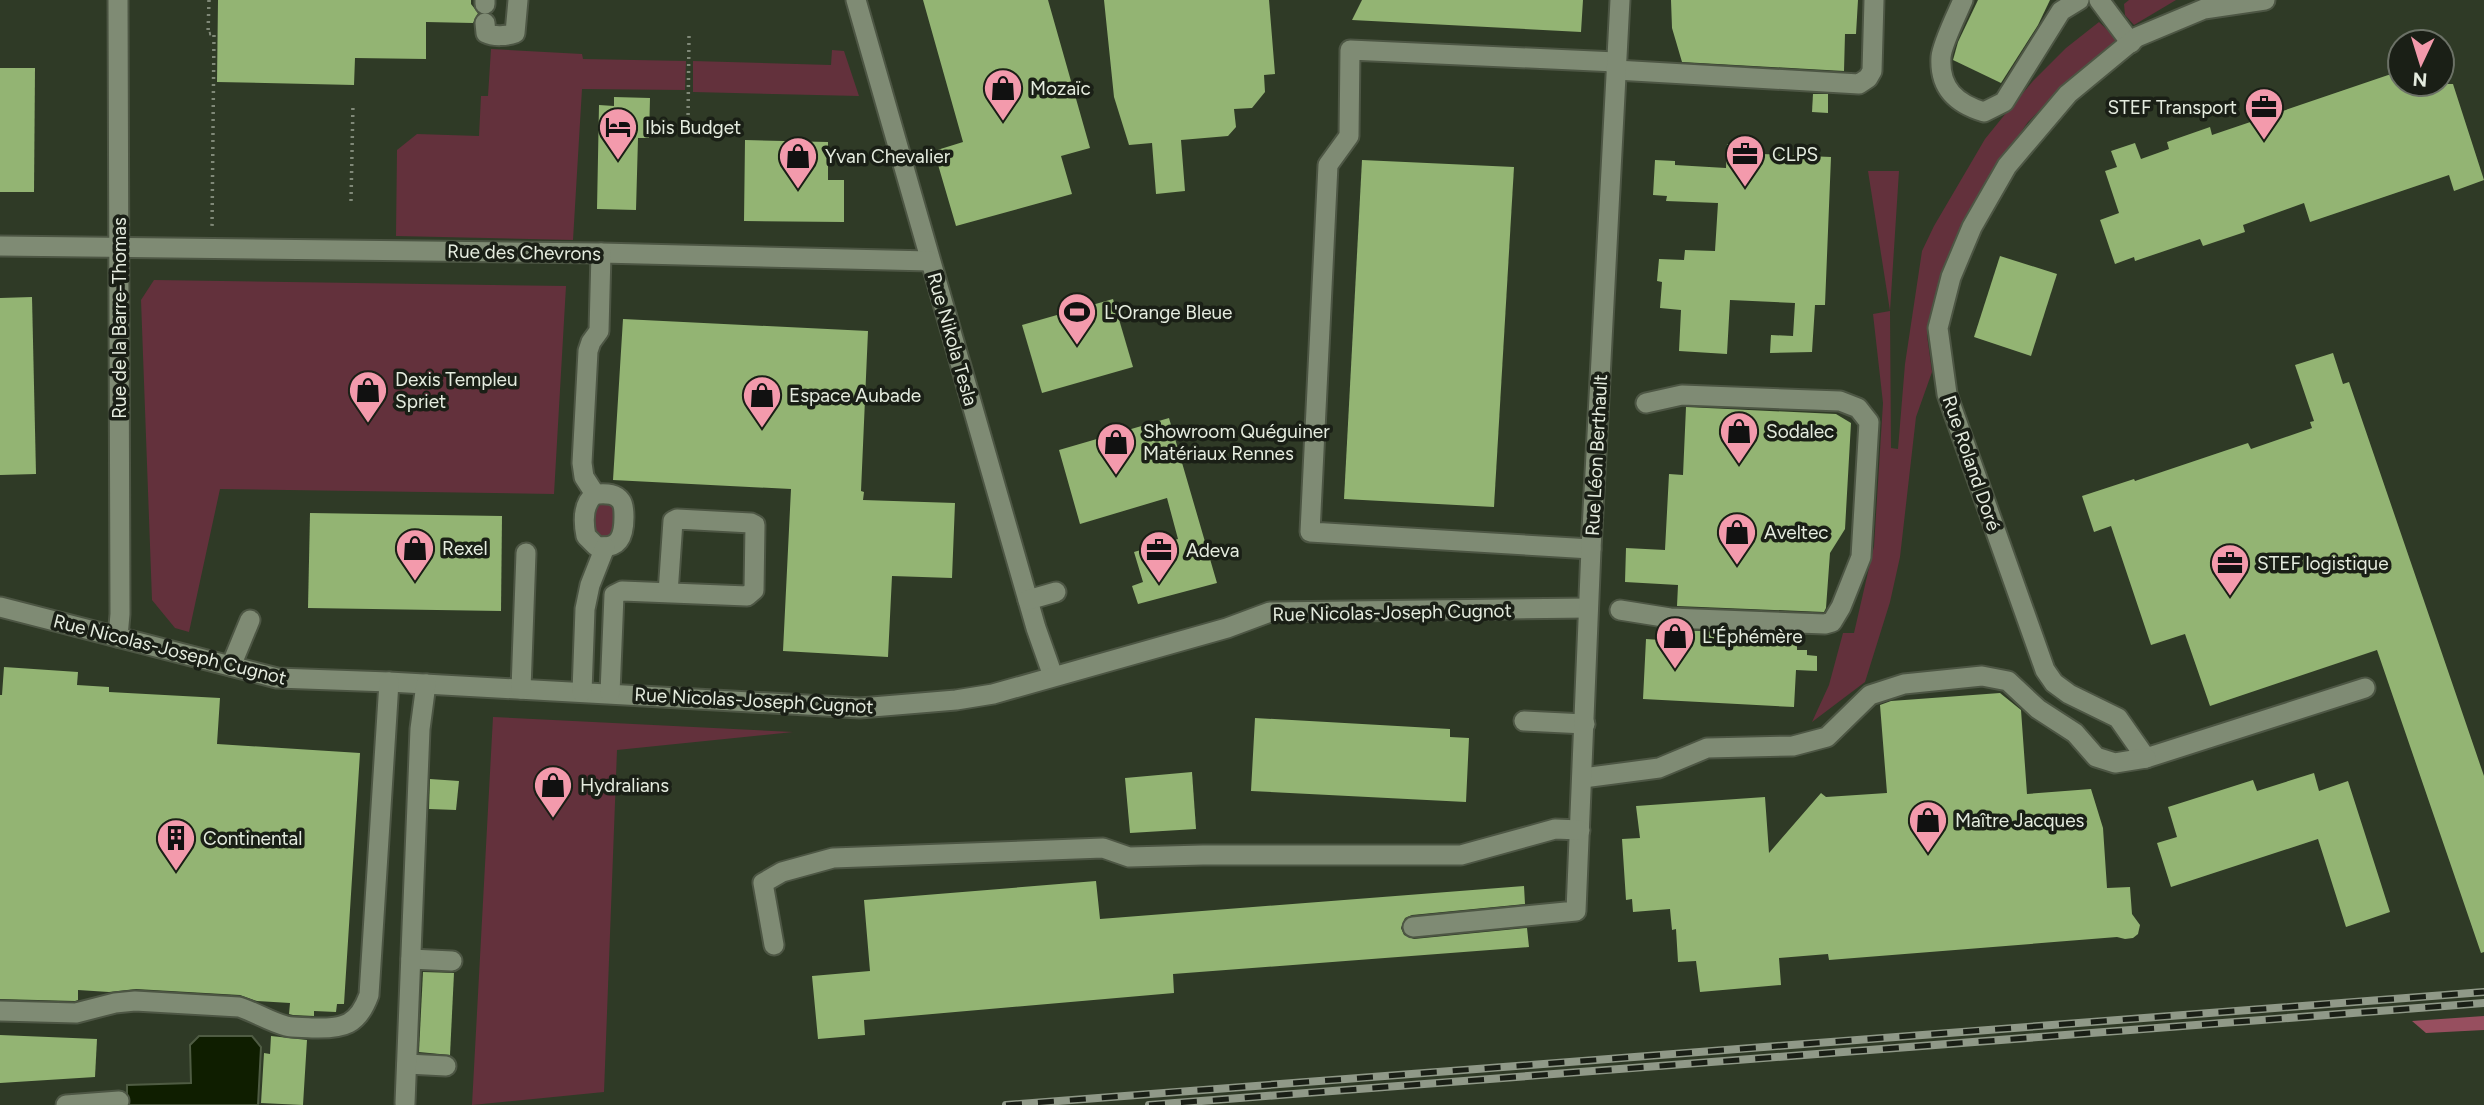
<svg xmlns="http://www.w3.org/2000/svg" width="2484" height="1105" font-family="Figtree,sans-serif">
	<rect width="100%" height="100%" fill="#2f3a26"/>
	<g fill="#63313c">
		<polygon points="2129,0 2176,0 2134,25 2125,15 2124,4"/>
		<polygon points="2099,22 2118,40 2064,86 2028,122 1995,169 1954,247 1927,335 1932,372 1916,417 1900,557 1890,602 1865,682 1812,722 1829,685 1843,633 1854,633 1874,546 1883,403 1873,314 1890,311 1868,171 1899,171 1890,311 1891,448 1898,449 1905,364 1922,251 1934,226 1985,139 2002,118 2033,81 2066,48"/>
		<polygon points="491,49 582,54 583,59 686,61 685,90 582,89 573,240 396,236 397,150 417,134 479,136 481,96 488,96"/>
		<polygon points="832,50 844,51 859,96 693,92 693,61 831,65"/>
		<polygon points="154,280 566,286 554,494 220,489 189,632 175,628 152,600 141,300"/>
		<path d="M607,503L617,510L613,537H601L593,528C593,516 593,505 607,503Z"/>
		<polygon points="493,717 793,732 617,750 604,1092 472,1105"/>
	</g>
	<polygon fill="#974f5f" points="2484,1016 2484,1030 2426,1033 2412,1021"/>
	<polygon fill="#0f1e00" stroke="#4f5c43" stroke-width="2" points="199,1036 252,1036 261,1047 258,1105 127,1105 127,1085 191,1083 190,1045"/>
	<g fill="#93b473">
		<polygon points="218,0 471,0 471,4 478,13 473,23 426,22 426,59 355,58 354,85 217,82"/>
		<polygon points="923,0 1048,0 1090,148 1061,156 1072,194 956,226 934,151 963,142"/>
		<polygon points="1104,0 1269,0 1275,74 1264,75 1265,92 1252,108 1234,109 1236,127 1228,136 1181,140 1185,191 1156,194 1152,143 1129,145 1114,97"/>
		<polygon points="1362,0 1583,0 1581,32 1352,20"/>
		<polygon points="1671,0 1858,0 1856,34 1845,34 1844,71 1682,62 1672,28"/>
		<polygon points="1978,0 2050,0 2038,25 2001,83 1953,60 1958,42"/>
		<polygon points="0,68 35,68 34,192 0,192"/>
		<polygon points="2400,71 2400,84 2453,84 2484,180 2454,191 2449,175 2310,222 2304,203 2243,225 2245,232 2203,246 2200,239 2135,261 2134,257 2115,264 2100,220 2119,213 2105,171 2117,167 2111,151 2135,143 2141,159 2169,149 2167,142 2210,127 2212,135"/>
		<polygon points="1813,94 1828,94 1828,113 1812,112"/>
		<polygon points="614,97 650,98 649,138 638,138 636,210 597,209 599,105 614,106"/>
		<polygon points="745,140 828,142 828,180 844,180 844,222 744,221"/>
		<polygon points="1727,144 1763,146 1762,154 1831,157 1825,305 1815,305 1812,352 1770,353 1771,335 1793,336 1795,303 1730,300 1727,354 1679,351 1681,310 1660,308 1662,282 1657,281 1659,259 1684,260 1685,250 1715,251 1718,203 1666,201 1667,196 1653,195 1655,160 1675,161 1675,165 1726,168"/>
		<polygon points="1362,160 1514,167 1494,507 1344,499"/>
		<polygon points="2000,256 2057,274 2031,356 1974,337"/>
		<polygon points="32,297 36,474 0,475 0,298"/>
		<polygon points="1113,299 1133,367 1042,393 1022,325"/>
		<polygon points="623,319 868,331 861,491 864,492 863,500 955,503 952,578 892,576 888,657 783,651 791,489 613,480"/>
		<polygon points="2333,353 2343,384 2349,382 2484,776 2484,952 2481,953 2377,650 2210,706 2185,634 2151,645 2111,526 2094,532 2082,496 2134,479 2135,481 2248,443 2251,449 2312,428 2310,422 2314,421 2295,365"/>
		<polygon points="1686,407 1836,414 1851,423 1845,529 1830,553 1826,608 1824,612 1677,606 1678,585 1625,582 1626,548 1665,550 1669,474 1683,475"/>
		<polygon points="1169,418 1217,583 1138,604 1132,586 1143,582 1134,552 1178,539 1167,498 1080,524 1059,450"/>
		<polygon points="310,513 502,516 501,611 308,608"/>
		<polygon points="1676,630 1797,635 1797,650 1807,650 1807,655 1817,656 1817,671 1796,670 1794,707 1643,699 1646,639 1675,641"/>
		<polygon points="4,667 78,672 77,685 109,687 109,692 220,698 217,744 360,753 344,1004 337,1004 336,1012 314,1011 314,1016 293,1015 289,1014 290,1003 257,1001 240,995 136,989 109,992 78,990 78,1000 75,1001 0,999 0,695 2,695"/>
		<polygon points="2000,693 2021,710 2027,794 2091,789 2103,828 2107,888 2130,887 2132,914 2140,925 2138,934 2133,938 2125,939 2117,937 1829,960 1828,954 1779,958 1781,985 1700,992 1696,961 1678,962 1676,929 1672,930 1670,909 1633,912 1632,899 1626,900 1622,839 1640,838 1636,806 1765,797 1769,853 1821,793 1826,797 1887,793 1880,705 1891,701"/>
		<polygon points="1255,718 1450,729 1450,737 1469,738 1466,802 1251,791"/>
		<polygon points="1192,772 1196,829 1130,833 1125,778"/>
		<polygon points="2314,773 2319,791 2348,781 2390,912 2346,927 2318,839 2171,887 2157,843 2177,837 2168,807 2253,780 2257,791"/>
		<polygon points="430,779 459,781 456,810 429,809"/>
		<polygon points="1096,881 1100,919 1524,886 1525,904 1412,915 1405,918 1401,928 1404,935 1414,939 1527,928 1529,947 1173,974 1174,993 864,1020 865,1035 818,1039 812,976 870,971 864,900"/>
		<polygon points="423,972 454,973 450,1055 419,1052"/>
		<polygon points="0,1035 97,1039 95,1077 0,1083"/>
		<polygon points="271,1036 307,1040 303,1105 261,1103 264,1053 270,1054"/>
	</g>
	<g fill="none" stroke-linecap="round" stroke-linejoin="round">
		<g stroke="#4d5644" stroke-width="23">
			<g id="minor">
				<polyline points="118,0 120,614 118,637"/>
				<polyline points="856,0 1036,628 1053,676"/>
				<path d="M1963,0C1957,14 1942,44 1941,57C1939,89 1957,104 1984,112L2004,102L2061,11L2079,0"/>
				<polyline points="2099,0 2131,43"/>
				<polyline points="2265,0 2204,9 2137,37 2068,94 2007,166 1972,227 1951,277 1938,328 1947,394 2045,670 2054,683 2069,694 2118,718 2146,758 2365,688"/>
				<polyline points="485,4 485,0"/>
				<path d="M485,23L486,33C494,37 507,36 515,33L518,0"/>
				<polyline points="1616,70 1859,84 1868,78 1872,71 1874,0"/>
				<polyline points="0,246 601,253 930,261"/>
				<polyline points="595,494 584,477 582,463 588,351 591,342 599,331 601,253"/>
				<path d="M595,494C604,494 615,492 621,501C624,505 624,512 624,517C624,537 619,550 596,546L586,536C583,521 582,504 595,494Z"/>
				<polyline points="1591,549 1310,532 1328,165 1349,136 1350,50 1616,62"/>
				<polyline points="1028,600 1056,592"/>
				<polyline points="0,607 277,678 389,682 860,708 956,700 993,694 1227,628 1270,612 1588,608"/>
				<polyline points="1620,610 1670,618 1825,624 1832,622 1841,607 1861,557 1869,422 1858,408 1840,401 1682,395 1646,403"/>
				<polyline points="231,666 250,620"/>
				<polyline points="521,689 526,553"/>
				<polyline points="582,692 585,609 590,585 605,547"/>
				<polyline points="610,693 614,595 622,591 747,596 754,590 755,525 751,523 677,519 673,521 668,593"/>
				<polyline points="1524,721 1585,724"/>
				<polyline points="1583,778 1659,768 1707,748 1793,746 1827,737 1870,695 1904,684 1982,676 2008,681 2038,709 2075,733 2096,757 2115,763 2146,758"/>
				<polyline points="1413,927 1576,911 1591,549 1620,0"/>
				<polyline points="774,945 763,883 782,872 833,858 1103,848 1129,857 1203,855 1461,855 1555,829 1580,830"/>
				<polyline points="411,959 452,961"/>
				<path d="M0,1011L76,1013L115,1003L135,1001L239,1007C255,1012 270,1022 286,1026C294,1028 304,1027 313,1028C344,1029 358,1025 369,995L389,682"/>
				<polyline points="407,1064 446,1066"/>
				<polyline points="405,1103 420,729 426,684"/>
				<polyline points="66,1105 119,1101"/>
			</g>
		</g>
		<g stroke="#808978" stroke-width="3.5" stroke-dasharray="2 5" stroke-linecap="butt">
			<polyline points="209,0 208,34 214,33 212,229"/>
			<polyline points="688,122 689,36"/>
			<polyline points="351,201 353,104"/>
		</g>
		<use href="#minor" stroke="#7f8b74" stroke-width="19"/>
		<g stroke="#909988" stroke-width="8">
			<g id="rail">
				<polyline points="1006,1105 2484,992"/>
				<polyline points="1149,1105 2484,1003"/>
			</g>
		</g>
		<use href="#rail" stroke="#1a1f16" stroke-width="5" stroke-dasharray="16" stroke-linecap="butt"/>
	</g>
	<defs>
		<g id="shop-pin" transform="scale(2.0125)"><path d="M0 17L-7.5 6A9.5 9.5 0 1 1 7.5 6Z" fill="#f39aac" stroke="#1a1f16"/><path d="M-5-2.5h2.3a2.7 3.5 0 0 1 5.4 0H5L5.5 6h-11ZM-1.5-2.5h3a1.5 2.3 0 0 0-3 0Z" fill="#111"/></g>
		<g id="office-pin" transform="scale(2.0125)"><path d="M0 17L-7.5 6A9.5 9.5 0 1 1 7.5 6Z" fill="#f39aac" stroke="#1a1f16"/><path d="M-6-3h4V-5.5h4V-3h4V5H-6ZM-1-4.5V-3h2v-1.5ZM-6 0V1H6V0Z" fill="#111"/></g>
		<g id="hotel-pin" transform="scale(2.0125)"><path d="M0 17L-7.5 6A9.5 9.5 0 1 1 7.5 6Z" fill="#f39aac" stroke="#1a1f16"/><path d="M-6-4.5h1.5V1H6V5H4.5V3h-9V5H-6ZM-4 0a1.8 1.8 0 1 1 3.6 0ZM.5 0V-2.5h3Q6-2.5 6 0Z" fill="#111"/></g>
		<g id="stadium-pin" transform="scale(2.0125)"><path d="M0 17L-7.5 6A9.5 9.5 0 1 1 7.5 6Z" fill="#f39aac" stroke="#1a1f16"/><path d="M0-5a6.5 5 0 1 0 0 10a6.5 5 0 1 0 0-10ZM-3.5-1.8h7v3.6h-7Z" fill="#111"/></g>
		<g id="building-pin" transform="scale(2.0125)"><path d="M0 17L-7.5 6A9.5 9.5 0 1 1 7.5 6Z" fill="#f39aac" stroke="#1a1f16"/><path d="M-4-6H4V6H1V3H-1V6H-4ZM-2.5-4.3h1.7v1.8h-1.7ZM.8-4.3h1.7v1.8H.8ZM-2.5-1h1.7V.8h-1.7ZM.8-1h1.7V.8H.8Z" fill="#111"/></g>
	</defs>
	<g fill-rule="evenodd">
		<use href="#shop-pin" x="1003" y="88"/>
		<use href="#office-pin" x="2264" y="107"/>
		<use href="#hotel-pin" x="618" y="127"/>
		<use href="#office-pin" x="1745" y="154"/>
		<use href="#shop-pin" x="798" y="156"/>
		<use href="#stadium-pin" x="1077" y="312"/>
		<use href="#shop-pin" x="368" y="390"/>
		<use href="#shop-pin" x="762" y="395"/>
		<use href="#shop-pin" x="1739" y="431"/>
		<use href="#shop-pin" x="1116" y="442"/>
		<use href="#shop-pin" x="1737" y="532"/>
		<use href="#shop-pin" x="415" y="548"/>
		<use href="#office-pin" x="1159" y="550"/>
		<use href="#office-pin" x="2230" y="563"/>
		<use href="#shop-pin" x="1675" y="636"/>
		<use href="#shop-pin" x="553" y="785"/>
		<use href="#shop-pin" x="1928" y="820"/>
		<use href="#building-pin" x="176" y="838"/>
	</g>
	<g text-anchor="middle" stroke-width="7" stroke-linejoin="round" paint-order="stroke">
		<g font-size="19" fill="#e5ecdf" stroke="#1a1f16" text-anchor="start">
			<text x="1030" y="95">Mozaïc</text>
			<text x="2237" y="114" text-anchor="end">STEF Transport</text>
			<text x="645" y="134">Ibis Budget</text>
			<text x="1772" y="161">CLPS</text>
			<text x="825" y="163">Yvan Chevalier</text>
			<text x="1104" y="319">L'Orange Bleue</text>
			<text x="395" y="386">Dexis Templeu<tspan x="395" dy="22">Spriet</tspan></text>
			<text x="789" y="402">Espace Aubade</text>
			<text x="1143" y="438">Showroom Quéguiner<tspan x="1143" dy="22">Matériaux Rennes</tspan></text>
			<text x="1766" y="438">Sodalec</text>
			<text x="1764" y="539">Aveltec</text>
			<text x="442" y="555">Rexel</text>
			<text x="1186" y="557">Adeva</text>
			<text x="2257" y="570">STEF logistique</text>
			<text x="1702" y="643">L'Éphémère</text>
			<text x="580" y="792">Hydralians</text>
			<text x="1955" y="827">Maître Jacques</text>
			<text x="203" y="845">Continental</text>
		</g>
		<g font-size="19" fill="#e5ecdf" stroke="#1a1f16">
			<text transform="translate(524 252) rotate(1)" y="7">Rue des Chevrons</text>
			<text transform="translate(119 318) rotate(-90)" y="7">Rue de la Barre-Thomas</text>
			<text transform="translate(953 339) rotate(74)" y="7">Rue Nikola Tesla</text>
			<text transform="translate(1596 455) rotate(-87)" y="7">Rue Léon Berthault</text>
			<text transform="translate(1972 463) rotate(71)" y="7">Rue Roland Doré</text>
			<text transform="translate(1392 612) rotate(-1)" y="7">Rue Nicolas-Joseph Cugnot</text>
			<text transform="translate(170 649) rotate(14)" y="7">Rue Nicolas-Joseph Cugnot</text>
			<text transform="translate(754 700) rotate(3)" y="7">Rue Nicolas-Joseph Cugnot</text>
		</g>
	</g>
	<g transform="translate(2421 63) rotate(184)"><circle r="33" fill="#1a1f16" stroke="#6b7166" stroke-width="2"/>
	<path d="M0-5L12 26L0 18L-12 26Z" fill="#f39aac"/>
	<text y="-10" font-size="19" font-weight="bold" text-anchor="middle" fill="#e5ecdf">N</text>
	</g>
</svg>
